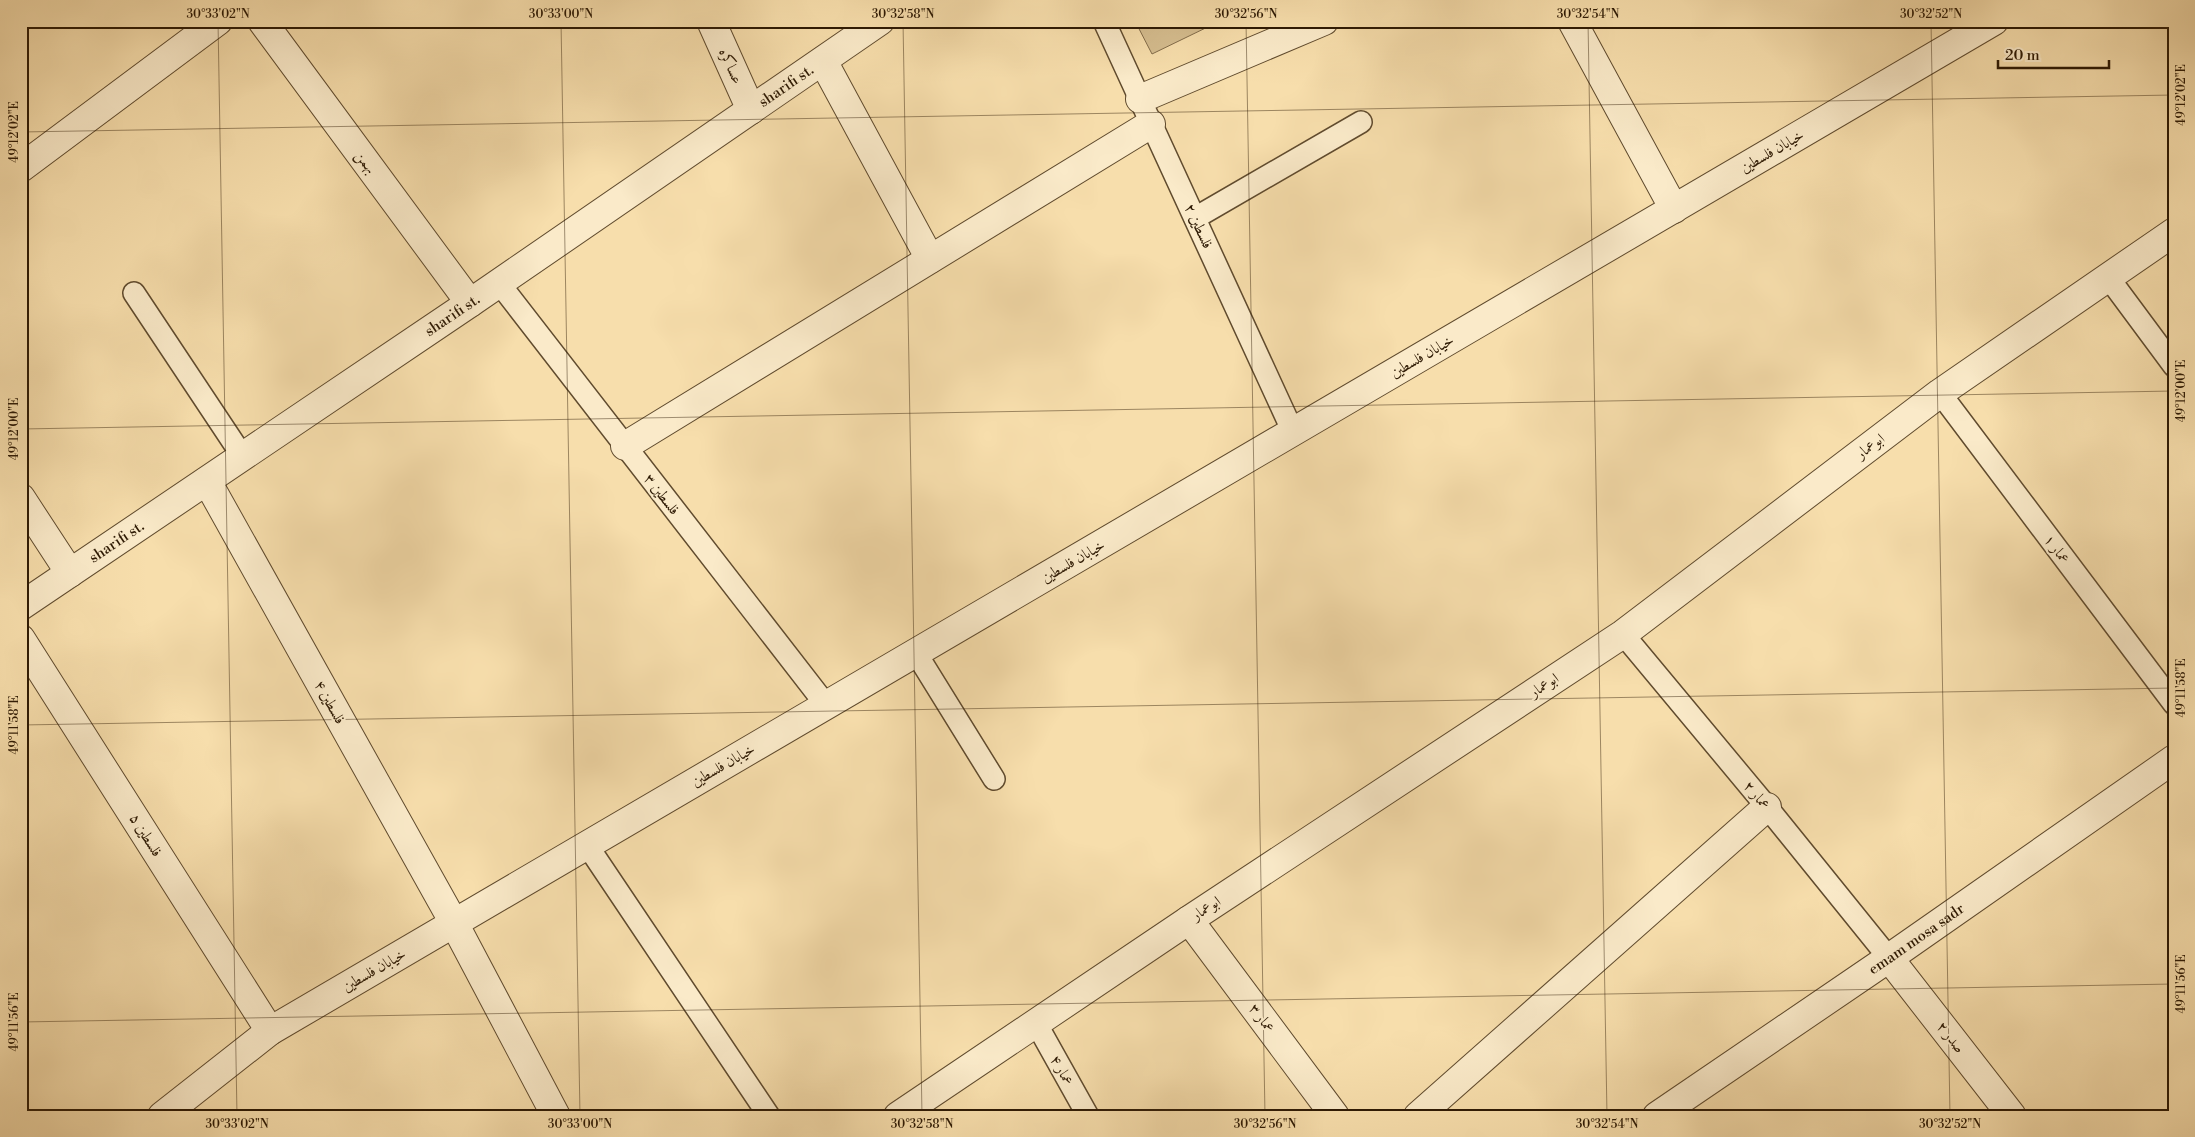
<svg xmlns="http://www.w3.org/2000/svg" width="2195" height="1137" font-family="'Libre Bodoni',Amiri,serif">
	<rect width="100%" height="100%" fill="#f7deac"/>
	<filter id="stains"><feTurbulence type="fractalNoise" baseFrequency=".004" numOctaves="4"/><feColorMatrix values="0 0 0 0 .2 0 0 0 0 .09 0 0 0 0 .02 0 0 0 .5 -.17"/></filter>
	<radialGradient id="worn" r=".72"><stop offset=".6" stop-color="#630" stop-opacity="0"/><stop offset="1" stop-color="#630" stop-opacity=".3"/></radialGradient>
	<polygon fill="#d5bd8f" stroke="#826c4a" points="1135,21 1220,21 1152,54"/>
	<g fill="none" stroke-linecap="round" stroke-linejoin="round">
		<g stroke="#604b2e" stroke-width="24">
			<g id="service">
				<polyline points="1104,21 1293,432"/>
				<polyline points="1195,218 1361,122"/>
				<polyline points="2108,277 2174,366"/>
				<polyline points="499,283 826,705"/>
				<polyline points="134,293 243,457"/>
				<polyline points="1940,393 2174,704"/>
				<polyline points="1623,634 1767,807 1889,958"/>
				<polyline points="916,653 994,779"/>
				<polyline points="587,845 769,1116"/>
				<polyline points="1036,1023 1088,1116"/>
			</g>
		</g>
		<g stroke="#604b2e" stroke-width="30">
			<g id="minor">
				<polyline points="262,21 470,303"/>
				<polyline points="711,21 751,110"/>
				<polyline points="1572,21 1674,209"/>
				<polyline points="823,61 930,259"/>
				<polyline points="1140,99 1324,21"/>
				<polyline points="21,168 218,21"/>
				<polyline points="625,446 1151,124"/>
				<polyline points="207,481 454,923 556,1116"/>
				<polyline points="21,498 70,573"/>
				<polyline points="21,639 270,1031"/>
				<polyline points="1189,920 1335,1116"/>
				<polyline points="1889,958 2012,1116"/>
				<polyline points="162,1116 270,1031 1994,21"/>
				<polyline points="898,1116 1189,920 1623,634 1940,393 2174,232"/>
				<polyline points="1418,1116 1767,807"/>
				<path id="s1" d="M1657,1116L1889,958L2174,759"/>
			</g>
		</g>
		<g stroke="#604b2e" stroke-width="30">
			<g id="tertiary">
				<path id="s2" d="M21,606L470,303L880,21"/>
			</g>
		</g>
		<use href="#service" stroke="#faeac9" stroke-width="21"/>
		<use href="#minor" stroke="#faeac9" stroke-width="28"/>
		<use href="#tertiary" stroke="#faeac9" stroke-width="28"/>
	</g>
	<path fill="none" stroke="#2e1a04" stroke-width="1" stroke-opacity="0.45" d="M218,21L237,1116M561,21L580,1116M903,21L922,1116M1246,21L1265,1116M1588,21L1607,1116M1931,21L1950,1116M21,132L2174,95M21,429L2174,391M21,725L2174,688M21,1022L2174,984"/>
	<g text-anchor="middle" stroke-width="4" stroke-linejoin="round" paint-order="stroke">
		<g font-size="15" fill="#2e1a04" stroke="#faeac9">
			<text transform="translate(731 66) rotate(66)" y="5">عساکره</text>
			<text dy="5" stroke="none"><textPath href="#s2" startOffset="925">sharifi st.</textPath></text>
			<text transform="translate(1772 151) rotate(-30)" y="5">خیابان فلسطین</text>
			<text transform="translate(366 162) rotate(54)" y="5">بهمن</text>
			<text transform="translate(1199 226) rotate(65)" y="5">فلسطین ۲</text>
			<text dy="5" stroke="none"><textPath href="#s2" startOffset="520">sharifi st.</textPath></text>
			<text transform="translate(1422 356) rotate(-30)" y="5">خیابان فلسطین</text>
			<text transform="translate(1870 446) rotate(-37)" y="5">ابوعمار</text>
			<text transform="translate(662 494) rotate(52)" y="5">فلسطین ۳</text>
			<text dy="5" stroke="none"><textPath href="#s2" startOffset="115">sharifi st.</textPath></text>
			<text transform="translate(2057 549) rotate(53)" y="5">عمار ۱</text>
			<text transform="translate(1073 561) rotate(-30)" y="5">خیابان فلسطین</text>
			<text transform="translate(1544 685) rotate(-33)" y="5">ابوعمار</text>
			<text transform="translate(330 702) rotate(61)" y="5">فلسطین ۴</text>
			<text transform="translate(723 765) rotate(-30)" y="5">خیابان فلسطین</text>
			<text transform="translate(1757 795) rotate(50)" y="5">عمار ۲</text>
			<text transform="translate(146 835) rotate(58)" y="5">فلسطین ۵</text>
			<text transform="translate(1206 908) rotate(-33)" y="5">ابوعمار</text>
			<text dy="5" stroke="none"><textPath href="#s1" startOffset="314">emam mosa sadr</textPath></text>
			<text transform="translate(374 970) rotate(-30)" y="5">خیابان فلسطین</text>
			<text transform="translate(1262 1018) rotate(53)" y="5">عمار ۳</text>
			<text transform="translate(1951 1037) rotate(52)" y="5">صدر ۲</text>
			<text transform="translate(1062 1070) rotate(61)" y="5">عمار ۴</text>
		</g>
	</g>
	<rect width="2195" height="1137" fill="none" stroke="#f7deac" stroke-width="55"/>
	<path d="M1998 60v8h111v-8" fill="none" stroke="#2e1a04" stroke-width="2.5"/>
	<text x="2005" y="60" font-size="15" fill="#2e1a04" stroke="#faeac9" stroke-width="4" paint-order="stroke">20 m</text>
	<rect x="28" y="28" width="2140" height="1082" fill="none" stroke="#2e1a04" stroke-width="2"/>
	<g font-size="12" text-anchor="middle" fill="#2e1a04">
		<text x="218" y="18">30°33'02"N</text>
		<text x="561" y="18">30°33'00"N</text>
		<text x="903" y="18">30°32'58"N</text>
		<text x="1246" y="18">30°32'56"N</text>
		<text x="1588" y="18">30°32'54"N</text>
		<text x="1931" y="18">30°32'52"N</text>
		<text transform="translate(2181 95) rotate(-90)" y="4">49°12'02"E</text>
		<text transform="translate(14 132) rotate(-90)" y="4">49°12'02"E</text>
		<text transform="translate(2181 391) rotate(-90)" y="4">49°12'00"E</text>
		<text transform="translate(14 429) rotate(-90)" y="4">49°12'00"E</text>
		<text transform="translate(2181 688) rotate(-90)" y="4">49°11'58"E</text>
		<text transform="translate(14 725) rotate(-90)" y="4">49°11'58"E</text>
		<text transform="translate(2181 984) rotate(-90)" y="4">49°11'56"E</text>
		<text transform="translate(14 1022) rotate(-90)" y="4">49°11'56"E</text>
		<text x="237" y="1128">30°33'02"N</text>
		<text x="580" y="1128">30°33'00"N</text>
		<text x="922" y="1128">30°32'58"N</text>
		<text x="1265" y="1128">30°32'56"N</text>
		<text x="1607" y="1128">30°32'54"N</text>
		<text x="1950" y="1128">30°32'52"N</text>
	</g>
	<rect width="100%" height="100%" filter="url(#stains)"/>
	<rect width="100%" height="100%" fill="url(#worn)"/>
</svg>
